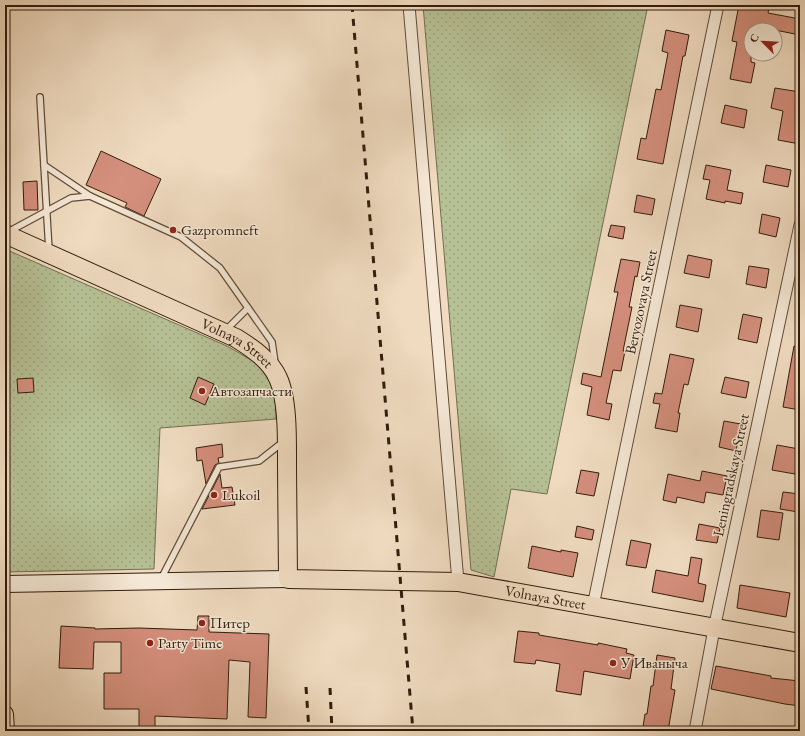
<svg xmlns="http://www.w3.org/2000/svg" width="805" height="736" font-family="'EB Garamond',serif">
	<defs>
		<pattern id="grass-dots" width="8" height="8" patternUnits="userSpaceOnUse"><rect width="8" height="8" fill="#b6c195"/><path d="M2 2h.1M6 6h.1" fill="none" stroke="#9da57f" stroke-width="1.8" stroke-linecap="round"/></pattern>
	</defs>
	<rect width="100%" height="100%" fill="#f0dbc0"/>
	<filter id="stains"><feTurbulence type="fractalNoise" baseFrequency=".005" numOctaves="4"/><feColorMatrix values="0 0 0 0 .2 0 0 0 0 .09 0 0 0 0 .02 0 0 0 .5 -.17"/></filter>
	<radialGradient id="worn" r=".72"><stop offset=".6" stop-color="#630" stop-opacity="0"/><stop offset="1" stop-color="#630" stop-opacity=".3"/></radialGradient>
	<g fill="url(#grass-dots)" stroke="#736f50">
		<polygon points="423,5 648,5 547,494 511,489 494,577 471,570"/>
		<polygon points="5,249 227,346 265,368 275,389 276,419 160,428 154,569 5,572"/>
	</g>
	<g fill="#d58f7d" stroke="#301d0c">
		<polygon points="739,5 753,5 769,8 768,13 800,19 800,35 775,30 751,30 751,62 755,63 751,83 730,79 737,42 732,41"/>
		<polygon points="666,30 689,35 685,56 683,56 663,164 637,159 641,138 646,139 656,89 661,90 668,53 662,51"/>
		<polygon points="775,88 800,92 800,144 778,140 783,111 771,108"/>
		<polygon points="725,105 747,110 744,128 721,123"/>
		<polygon points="101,151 161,179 144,216 125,207 127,203 86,185"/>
		<polygon points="706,165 731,170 727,190 743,193 741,204 725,201 725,203 706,199 710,180 703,179"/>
		<polygon points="766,165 791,170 788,187 763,182"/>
		<polygon points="37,181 38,210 24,210 23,182"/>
		<polygon points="637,195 655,199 652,215 634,212"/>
		<polygon points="762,214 780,218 776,237 759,233"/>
		<polygon points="611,225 625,227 623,239 608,236"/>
		<polygon points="688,255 712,260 709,278 684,273"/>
		<polygon points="621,259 640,262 637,277 635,276 629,307 632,307 623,351 625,351 621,371 613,370 606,403 612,404 609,420 587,415 592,387 581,384 583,373 601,377 618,292 614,292"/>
		<polygon points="749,266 769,269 766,288 746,284"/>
		<polygon points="680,305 702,309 698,332 676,327"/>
		<polygon points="743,314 762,318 757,343 738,339"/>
		<polygon points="794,346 800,347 800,410 783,407"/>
		<polygon points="670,354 694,359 688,385 684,384 678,413 680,413 677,432 655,428 660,404 653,403 655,393 662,394"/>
		<polygon points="198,377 214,384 205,405 190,398"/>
		<polygon points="725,377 749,382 746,398 721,393"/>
		<polygon points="33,378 34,392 18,393 17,379"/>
		<polygon points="724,421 741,424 736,451 719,447"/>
		<polygon points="222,444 223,457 218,458 219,463 215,465 206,484 202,460 197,461 196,448"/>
		<polygon points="777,445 799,449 795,474 772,470"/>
		<polygon points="581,470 599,473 594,496 576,493"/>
		<polygon points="702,471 727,476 723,495 706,492 704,503 677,497 676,503 663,500 668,474 700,481"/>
		<polygon points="220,474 222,488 232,487 235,505 202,509"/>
		<polygon points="783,492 800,494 798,512 780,509"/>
		<polygon points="761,510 783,513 779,540 757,537"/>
		<polygon points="699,524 720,528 717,543 696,540"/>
		<polygon points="577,526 594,530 592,540 575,537"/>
		<polygon points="631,540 651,544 646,568 626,565"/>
		<polygon points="532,546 561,552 561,550 578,553 573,577 528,568"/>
		<polygon points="691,557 702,559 698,583 706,585 703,602 652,592 656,570 688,576"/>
		<polygon points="740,585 790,593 786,617 737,608"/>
		<polygon points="198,616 209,616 209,632 269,634 266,718 248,717 250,662 229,660 227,719 155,716 155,731 139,731 139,709 104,709 104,673 121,673 121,642 94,642 93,669 59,668 61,626 95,628 95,629 139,628 197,630"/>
		<polygon points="518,631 539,633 539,635 598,645 598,643 627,649 626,653 634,655 630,679 584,671 581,695 556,691 560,664 536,660 535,664 514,662"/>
		<polygon points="657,655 675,658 671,689 675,690 668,731 643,727 645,714 647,714 651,686 653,686"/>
		<polygon points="716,666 771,676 771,678 800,681 800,706 785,704 711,689"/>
	</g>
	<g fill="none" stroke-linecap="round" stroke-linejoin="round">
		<g stroke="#604c39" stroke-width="8">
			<g id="lane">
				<polyline points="40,97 49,251"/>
				<polyline points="44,165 90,196"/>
				<polyline points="8,232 71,198 90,196 181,237 220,268 272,342 275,363"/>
				<polyline points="226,330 248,308"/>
				<polyline points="161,579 219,467 259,461 283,442"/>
			</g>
		</g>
		<g stroke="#604c39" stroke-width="13">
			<g id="street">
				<polyline points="409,5 458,582"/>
				<polyline points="593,606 718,5"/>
				<polyline points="695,731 714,629 800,225"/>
			</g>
		</g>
		<g stroke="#301d0c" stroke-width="18">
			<g id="secondary">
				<polyline points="5,584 288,579"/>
				<polyline points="5,714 6,731"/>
			</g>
		</g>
		<g stroke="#301d0c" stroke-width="20">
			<g id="primary">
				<path id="s1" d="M5,234L236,338C252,348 270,360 278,378C288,399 287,441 287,466C287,503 288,541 288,579L458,582L800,643"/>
			</g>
		</g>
		<use href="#lane" stroke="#f5e8d6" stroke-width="5.5"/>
		<use href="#street" stroke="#f5e8d6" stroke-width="11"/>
		<use href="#secondary" stroke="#f5e8d6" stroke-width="16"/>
		<use href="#primary" stroke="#f0dbc0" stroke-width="18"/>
		<g stroke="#301d0c" stroke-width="3" stroke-dasharray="7 7" stroke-linecap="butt">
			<polyline points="352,5 413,731"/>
			<polyline points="306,687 309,731"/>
			<polyline points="330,688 332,731"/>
		</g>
	</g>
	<g fill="#8f2418" stroke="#f5e8d6" stroke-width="1.5">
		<circle cx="173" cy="230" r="4"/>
		<circle cx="202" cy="391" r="4"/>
		<circle cx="214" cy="495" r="4"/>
		<circle cx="202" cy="623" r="4"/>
		<circle cx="150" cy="643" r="4"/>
		<circle cx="613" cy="663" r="4"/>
	</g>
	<g text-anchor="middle" stroke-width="3" stroke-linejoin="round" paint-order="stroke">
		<g font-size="15" fill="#301d0c" stroke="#f5e8d6" text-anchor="start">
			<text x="181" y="235">Gazpromneft</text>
			<text x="210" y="396">Автозапчасти</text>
			<text x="222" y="500">Lukoil</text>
			<text x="210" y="628">Питер</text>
			<text x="158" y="648">Party Time</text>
			<text x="621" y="668">У Иваныча</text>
		</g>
		<g font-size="15" fill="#301d0c" stroke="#f5e8d6">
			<text transform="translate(641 302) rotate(-78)" y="5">Beryozovaya Street</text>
			<text dy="5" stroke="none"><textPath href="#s1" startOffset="257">Volnaya Street</textPath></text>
			<text transform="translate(731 475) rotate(-78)" y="5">Leningradskaya Street</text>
			<text dy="5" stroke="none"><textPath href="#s1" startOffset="773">Volnaya Street</textPath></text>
		</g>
	</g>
	<rect width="805" height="736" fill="none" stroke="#f0dbc0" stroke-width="20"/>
	<rect x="6" y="6" width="793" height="724" fill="none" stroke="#301d0c" stroke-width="2"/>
	<rect x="10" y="10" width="785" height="716" fill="none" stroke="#301d0c"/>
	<g transform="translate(763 42) rotate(294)"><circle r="19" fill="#f5e8d6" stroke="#a69785"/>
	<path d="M0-3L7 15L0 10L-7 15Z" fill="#8f2418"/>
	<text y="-6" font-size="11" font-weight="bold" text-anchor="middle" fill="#301d0c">С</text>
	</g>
	<rect width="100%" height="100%" filter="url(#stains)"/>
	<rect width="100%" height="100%" fill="url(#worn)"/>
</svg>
